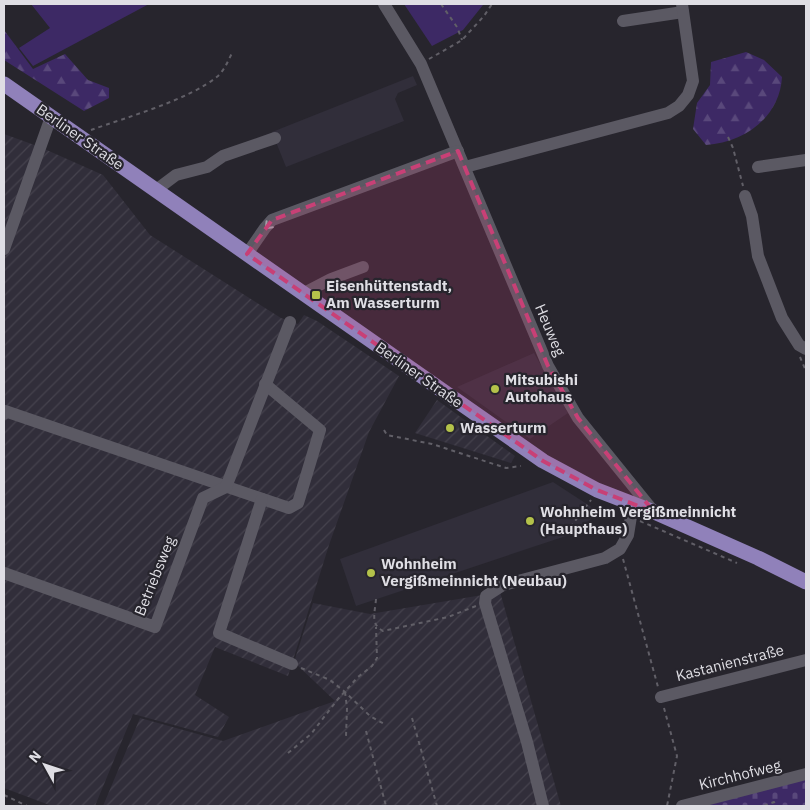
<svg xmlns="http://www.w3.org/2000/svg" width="810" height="810" font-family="'IBM Plex Sans',sans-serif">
	<defs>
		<pattern id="industrial-furrows" width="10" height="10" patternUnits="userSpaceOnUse" patternTransform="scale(1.25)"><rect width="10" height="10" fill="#312e3a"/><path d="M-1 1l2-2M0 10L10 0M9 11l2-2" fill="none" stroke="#45424d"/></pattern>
		<pattern id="forest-firs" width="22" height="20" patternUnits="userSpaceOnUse" patternTransform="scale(1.25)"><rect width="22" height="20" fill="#3d2965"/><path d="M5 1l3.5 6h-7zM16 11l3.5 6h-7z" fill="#59487b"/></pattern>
		<pattern id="cemetery-stones" width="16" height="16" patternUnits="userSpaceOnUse" patternTransform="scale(1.25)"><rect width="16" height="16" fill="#3d2965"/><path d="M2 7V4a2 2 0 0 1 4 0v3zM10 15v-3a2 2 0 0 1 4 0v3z" fill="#59487b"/></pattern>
	</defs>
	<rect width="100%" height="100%" fill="#27252d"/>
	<g fill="#312e3a">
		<polygon points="413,76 417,85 398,93 395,99 404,121 286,167 272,132"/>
		<polygon points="534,353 568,413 530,439 457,387"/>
		<polygon points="553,482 596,510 584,530 356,606 340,559"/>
	</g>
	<g fill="url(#industrial-furrows)">
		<polygon points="4,134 40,147 103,175 150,235 281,318 298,324 304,315 317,321 399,376 369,432 329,545 288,676 215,647 195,695 229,717 218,737 133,714 95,806 52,806 4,788"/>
		<polygon points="437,400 515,456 511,463 415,433"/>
		<polygon points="500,592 561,806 103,806 140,718 223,741 335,701 294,662 313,603 370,614"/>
	</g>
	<g fill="#3d2965">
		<polygon points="31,4 149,4 33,66 19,48 50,28"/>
		<polygon points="404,4 482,4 483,5 463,30 432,46"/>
	</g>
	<g fill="url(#forest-firs)">
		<polygon points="4,30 33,69 65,54 88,80 109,88 109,98 84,111 4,60"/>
		<path d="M746,52L764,60L782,77C780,117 744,143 706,145L693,129L697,103L710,85L711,62Z"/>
	</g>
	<polygon fill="url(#cemetery-stones)" points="806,778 806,806 702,806"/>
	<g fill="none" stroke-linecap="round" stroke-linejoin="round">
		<g stroke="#615f67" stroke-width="2" stroke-dasharray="4 4" stroke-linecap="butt">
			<polyline points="441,4 457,27 462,40"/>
			<polyline points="429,59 462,40 484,16 492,4"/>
			<path d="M91,130C127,117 189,100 218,76C225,69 228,61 232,53"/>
			<polyline points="728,137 733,148 743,186"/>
			<polyline points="800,357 806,371"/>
			<polyline points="384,430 387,435 432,444 506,468 521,466"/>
			<polyline points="640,521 737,563"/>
			<polyline points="547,534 572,525 591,500"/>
			<polyline points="623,559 658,687"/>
			<path d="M376,599C375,613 370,624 383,631L448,617L476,606"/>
			<polyline points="301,668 330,680 345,692 370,716 386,725"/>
			<polyline points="345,692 347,708 346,736"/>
			<polyline points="664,708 677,756 667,806"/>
			<polyline points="412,718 437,806"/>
			<polyline points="366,731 386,806"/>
			<polyline points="288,753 311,734 338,699 358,677 372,666 377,658 376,627"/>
			<polyline points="4,795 27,806"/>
			<polyline points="764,806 774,802 776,806"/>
		</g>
		<g stroke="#5b5963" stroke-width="12">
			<polyline points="384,4 421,64 548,366 578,418 654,512"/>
			<polyline points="623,21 683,12"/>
			<polyline points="465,167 668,113 679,106 688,95 693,81 682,4"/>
			<polyline points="758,167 806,160"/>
			<polyline points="156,190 176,175 207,167 223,156 275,138"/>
			<polyline points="745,196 752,216 758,256 782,318 799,345 806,349"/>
			<polyline points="4,249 51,117"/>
			<polyline points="247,254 265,228 272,220 458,151"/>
			<polyline points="304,293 331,279 363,267"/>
			<polyline points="4,414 5,411 289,508 298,503 320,430 265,384"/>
			<polyline points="262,499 219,633 292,664"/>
			<polyline points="4,573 155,627 203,498 226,487 290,322"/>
			<polyline points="661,697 806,660"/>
			<polyline points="543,806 527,742 485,603 486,596 503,585 605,558 620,549 628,535 633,504"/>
			<polyline points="682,806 806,774"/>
		</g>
		<polyline stroke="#9081ba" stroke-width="15" points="4,84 543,461 597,490 654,512 758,558 806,582"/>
	</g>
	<defs><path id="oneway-chevron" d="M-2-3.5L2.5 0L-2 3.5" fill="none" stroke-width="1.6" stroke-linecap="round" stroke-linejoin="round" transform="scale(1.25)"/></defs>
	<use stroke="#a4a2aa" href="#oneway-chevron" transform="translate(268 226) rotate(134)"/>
	<path fill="#c84076" fill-opacity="0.2" stroke="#c84076" stroke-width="4" stroke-dasharray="10 6" stroke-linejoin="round" d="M458,151L548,366L578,418L654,512L597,490L543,461L247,254L272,220Z"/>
	<g fill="#b4c24a" stroke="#27252d" stroke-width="2">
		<rect x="311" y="290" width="10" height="10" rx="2.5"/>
		<circle cx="495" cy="389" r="5"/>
		<circle cx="450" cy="428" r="5"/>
		<circle cx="530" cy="521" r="5"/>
		<circle cx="371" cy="573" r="5"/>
	</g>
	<g text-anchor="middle" stroke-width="4.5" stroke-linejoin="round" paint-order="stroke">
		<g font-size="15" fill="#dfdee4" stroke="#27252d">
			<text transform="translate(80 137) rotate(35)" y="5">Berliner Straße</text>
			<text transform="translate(550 330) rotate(67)" y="5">Heuweg</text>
			<text transform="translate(419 375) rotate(35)" y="5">Berliner Straße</text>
			<text transform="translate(155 576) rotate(-68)" y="5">Betriebsweg</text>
			<text transform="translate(730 663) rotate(-14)" y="5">Kastanienstraße</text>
			<text transform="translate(740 775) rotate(-14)" y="5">Kirchhofweg</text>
		</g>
		<g font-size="15" font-weight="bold" fill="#dfdee4" stroke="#27252d" text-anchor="start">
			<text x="326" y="291">Eisenhüttenstadt,<tspan x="326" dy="17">Am Wasserturm</tspan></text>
			<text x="505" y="385">Mitsubishi<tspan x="505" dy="17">Autohaus</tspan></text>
			<text x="460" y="433">Wasserturm</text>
			<text x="540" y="517">Wohnheim Vergißmeinnicht<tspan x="540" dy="17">(Haupthaus)</tspan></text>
			<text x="381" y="569">Wohnheim<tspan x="381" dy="17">Vergißmeinnicht (Neubau)</tspan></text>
		</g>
	</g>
	<rect width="810" height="810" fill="none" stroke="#dfdee4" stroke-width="10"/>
	<g transform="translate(45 765) rotate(310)" stroke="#27252d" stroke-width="4" paint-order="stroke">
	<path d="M0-4L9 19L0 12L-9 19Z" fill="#dfdee4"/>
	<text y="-8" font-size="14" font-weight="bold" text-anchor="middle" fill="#dfdee4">N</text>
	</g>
</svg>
